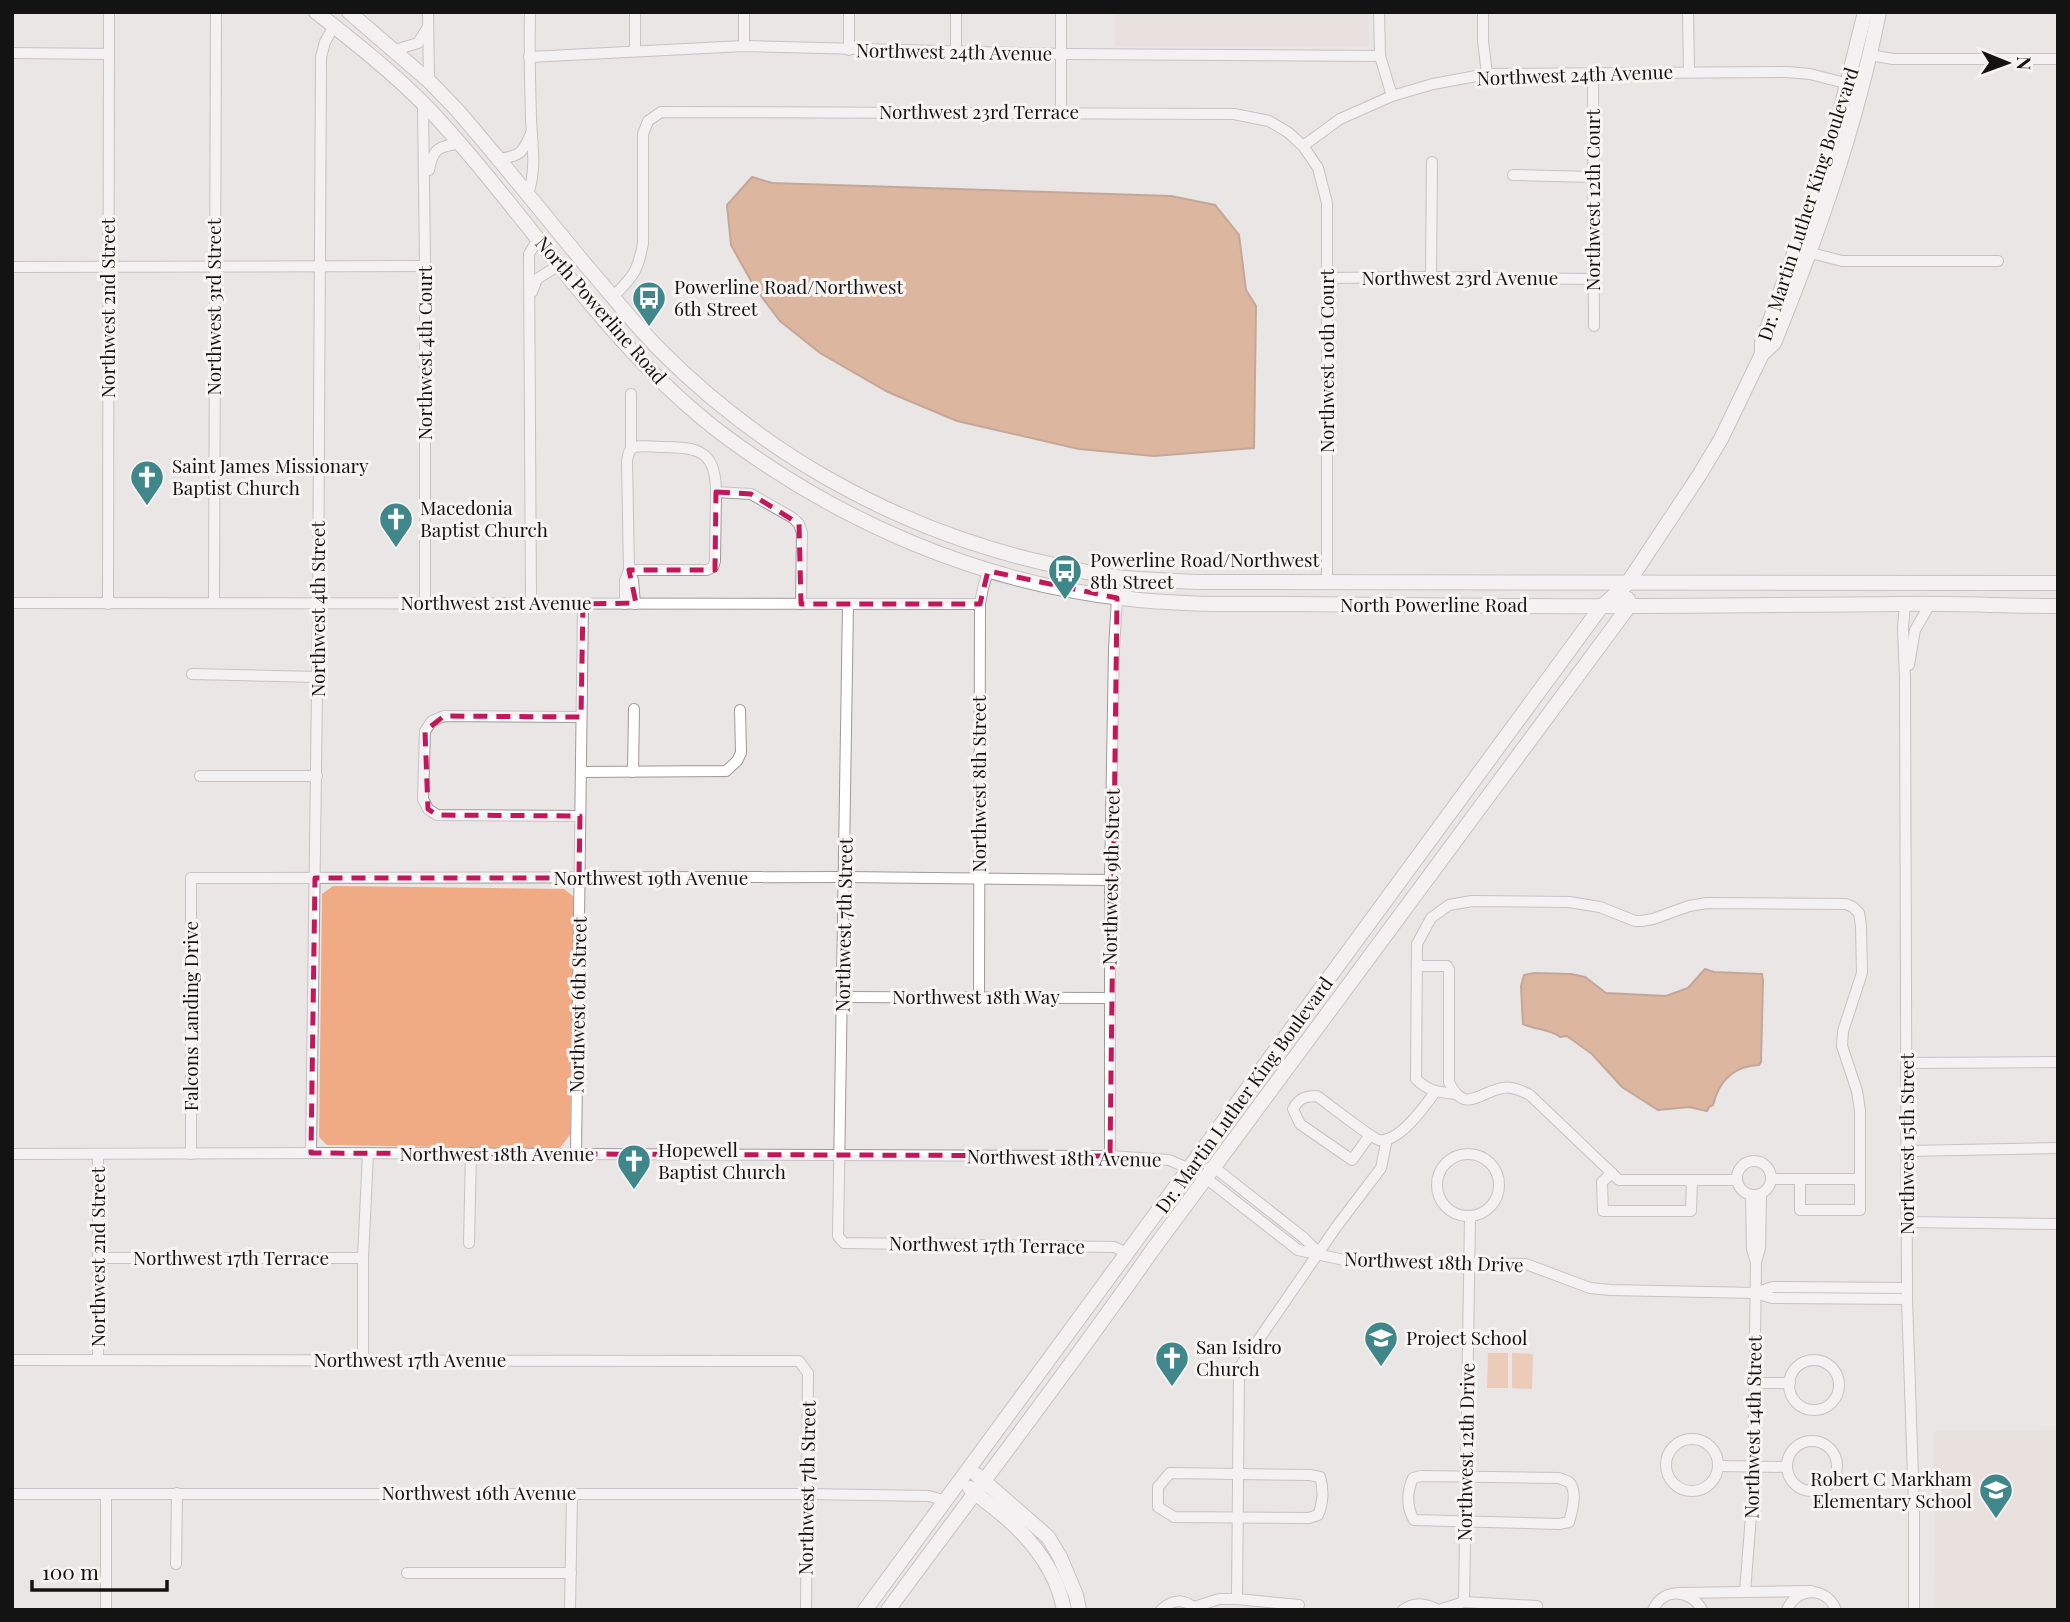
<svg xmlns="http://www.w3.org/2000/svg" width="2070" height="1622" font-family="'Playfair Display',serif">
	<rect width="100%" height="100%" fill="#eae6e5"/>
	<g fill="#e6dbd5">
		<rect x="1115" y="12" width="254" height="34"/>
		<polygon points="2058,1430 2058,1610 1935,1610 1934,1431"/>
	</g>
	<g fill="#f0aa84">
		<polygon points="333,886 564,889 574,897 570,1135 559,1149 327,1145 319,1137 322,894"/>
		<polygon points="1488,1353 1508,1353 1508,1388 1487,1388"/>
		<polygon points="1512,1353 1533,1354 1532,1389 1512,1388"/>
	</g>
	<g fill="#ce7c4d" stroke="#965c3c" stroke-width="2">
		<polygon points="752,177 772,183 1171,196 1215,205 1239,235 1246,290 1256,306 1254,448 1154,456 1079,449 957,421 888,392 820,353 780,321 755,288 731,245 727,205"/>
		<path d="M1705,969L1714,972L1762,974L1763,980L1761,1062L1759,1065C1733,1066 1719,1081 1713,1105L1709,1107L1707,1111L1689,1107L1658,1110L1622,1087L1592,1054L1567,1036L1560,1037C1550,1029 1536,1030 1523,1024L1521,986L1524,975L1534,973L1571,974L1585,977L1606,993L1666,996L1688,988Z"/>
	</g>
	<g fill="none" stroke-linecap="round" stroke-linejoin="round">
		<g stroke="#9d9a98" stroke-width="12">
			<g id="minor">
				<polyline points="428,12 429,81"/>
				<polyline points="1061,12 1061,112"/>
				<polyline points="1379,12 1380,56 1392,96"/>
				<polyline points="1483,12 1483,41 1487,74"/>
				<polyline points="1688,12 1689,72"/>
				<polyline points="744,46 744,12"/>
				<polyline points="395,50 418,43 428,27"/>
				<polyline points="635,50 635,12"/>
				<polyline points="849,50 849,12"/>
				<polyline points="956,51 956,12"/>
				<polyline points="12,53 109,54"/>
				<polyline points="1870,55 1893,59 2058,59"/>
				<polyline points="529,57 744,46 1061,54 1380,56"/>
				<polyline points="1593,74 1594,326"/>
				<polyline points="423,104 425,266 425,603"/>
				<polyline points="1303,146 1340,119 1392,96 1433,84 1487,74 1787,72 1810,74 1853,85"/>
				<path d="M499,159C520,156 523,153 531,133"/>
				<path d="M429,170C433,148 438,147 460,143"/>
				<polyline points="1513,175 1594,177"/>
				<path d="M528,194C537,169 532,144 531,118C530,82 529,47 530,12"/>
				<polyline points="1811,253 1842,261 1998,261"/>
				<polyline points="12,267 425,266"/>
				<polyline points="1431,277 1432,162"/>
				<polyline points="1327,278 1431,277 1594,279"/>
				<polyline points="532,292 537,279 559,265"/>
				<path d="M613,297C633,276 638,272 643,243V134L648,121L661,112L1234,114L1269,121L1289,133L1303,146L1318,168L1327,203V582"/>
				<polyline points="631,449 631,394"/>
				<polyline points="629,570 707,570 713,567 715,561 716,492"/>
				<polyline points="214,602 216,12"/>
				<polyline points="12,603 980,604"/>
				<polyline points="108,604 109,12"/>
				<polyline points="531,604 529,254 538,239"/>
				<polyline points="625,604 625,581 629,570"/>
				<path d="M635,604L633,580L629,570L627,461C628,456 628,450 634,447C641,445 654,447 662,447C699,447 716,451 716,492L751,494L793,518L799,524L802,533L801,604"/>
				<polyline points="848,604 838,1236 844,1243 1114,1247 1128,1253"/>
				<polyline points="1905,604 1903,628 1905,678 1907,1299 1914,1506 1914,1610"/>
				<polyline points="1909,665 1915,630 1930,604"/>
				<polyline points="192,674 318,677"/>
				<polyline points="581,772 726,771 737,761 741,753 740,710"/>
				<polyline points="633,772 634,709"/>
				<polyline points="200,776 317,776"/>
				<polyline points="580,816 437,815 428,809 423,799 425,731 432,721 444,716 581,717"/>
				<path d="M1417,966H1447L1449,970V1082C1465,1115 1478,1092 1503,1088C1512,1086 1522,1091 1530,1095L1619,1180H1737"/>
				<polyline points="843,997 1110,998"/>
				<polyline points="979,997 980,604 983,588 988,571"/>
				<polyline points="1908,1063 2058,1062"/>
				<path d="M1455,1094C1438,1092 1428,1091 1416,1079L1417,944L1431,918L1449,905L1472,901L1569,902L1600,907L1635,921H1642L1653,919L1689,906L1707,903L1846,904L1853,907L1859,913L1861,926L1862,973L1843,1031L1842,1046L1857,1091L1860,1111V1210H1800V1179"/>
				<path d="M1370,1135L1352,1160L1300,1124L1293,1109C1299,1098 1305,1096 1317,1096C1327,1103 1371,1138 1379,1140C1399,1143 1425,1106 1435,1092"/>
				<polyline points="1907,1151 2058,1148"/>
				<polyline points="311,1153 318,614 321,57 325,42 334,26"/>
				<circle cx="1468" cy="1185" r="31"/>
				<polyline points="12,1154 311,1153 1110,1156 1169,1160 1190,1169 1207,1179 1298,1250 1353,1262 1526,1264 1590,1288 1610,1290 1755,1293 1772,1298 1907,1299"/>
				<polyline points="191,1154 191,878 845,877 1110,880"/>
				<polyline points="576,1154 583,604"/>
				<polyline points="1110,1156 1110,880 1114,649 1117,598"/>
				<circle cx="1754" cy="1178" r="17"/>
				<polyline points="1209,1168 1215,1168 1304,1238 1319,1253"/>
				<polyline points="1612,1173 1602,1182 1603,1211 1691,1211 1692,1180"/>
				<polyline points="1771,1179 1860,1179"/>
				<polyline points="1908,1222 2058,1224"/>
				<polyline points="469,1243 471,1153"/>
				<polyline points="98,1258 363,1258"/>
				<polyline points="1756,1262 1760,1248 1761,1195"/>
				<polyline points="1755,1293 1773,1287 1907,1288"/>
				<polyline points="12,1360 799,1361 808,1373 806,1610"/>
				<polyline points="98,1360 98,1154"/>
				<polyline points="363,1360 363,1258 368,1153"/>
				<circle cx="1814" cy="1385" r="25"/>
				<polyline points="1754,1383 1790,1383"/>
				<circle cx="1692" cy="1465" r="26"/>
				<circle cx="1812" cy="1466" r="25"/>
				<polyline points="1718,1466 1787,1467"/>
				<path d="M1170,1473L1310,1475L1320,1477C1324,1489 1323,1504 1318,1515L1309,1518L1174,1517L1158,1507V1487Z"/>
				<path d="M1422,1476L1559,1478C1561,1479 1567,1481 1569,1482C1578,1491 1572,1512 1569,1522L1559,1524L1414,1520C1406,1507 1407,1491 1413,1478Z"/>
				<polyline points="12,1494 808,1494 929,1496 946,1501"/>
				<polyline points="106,1494 106,1610"/>
				<polyline points="176,1564 177,1493"/>
				<polyline points="407,1573 571,1573"/>
				<polyline points="1745,1592 1753,1490 1756,1262 1752,1249 1751,1195"/>
				<polyline points="1678,1593 1811,1591"/>
				<polyline points="1237,1599 1239,1368 1337,1226 1381,1168 1387,1139"/>
				<polyline points="1464,1602 1470,1217"/>
				<polyline points="1194,1607 1219,1599 1237,1599 1299,1605"/>
				<polyline points="570,1610 572,1494"/>
				<path d="M1161,1610C1172,1599 1185,1598 1196,1610"/>
				<path d="M1403,1610C1415,1601 1426,1603 1438,1610"/>
				<polyline points="1439,1610 1464,1602 1537,1606"/>
				<path d="M1653,1610C1663,1587 1691,1589 1702,1610"/>
				<path d="M1787,1610C1796,1587 1827,1586 1836,1610"/>
			</g>
		</g>
		<g stroke="#9d9a98" stroke-width="16">
			<g id="major">
				<path d="M316,12C363,49 409,85 448,130C539,232 614,353 725,436C841,522 978,582 1122,598C1177,605 1233,604 1289,604C1361,605 1434,605 1506,606C1637,607 1769,605 1900,604C1953,603 2005,606 2058,606"/>
				<path d="M349,12L429,81L457,110C502,162 545,216 589,269C612,295 634,324 659,349C761,452 890,525 1032,560C1062,567 1094,575 1125,578C1150,580 1174,581 1199,582L2058,583"/>
				<polyline points="1762,354 1762,343 1815,196 1837,125 1865,12"/>
				<polyline points="977,1475 1048,1537 1060,1557 1076,1595 1079,1610"/>
				<path d="M970,1488C980,1498 993,1506 1004,1516C1032,1540 1057,1572 1064,1610"/>
				<path d="M865,1610L1601,607L1627,584L1700,474L1721,439L1762,354L1774,343C1818,235 1856,127 1879,12"/>
				<path d="M888,1610C976,1490 1067,1373 1151,1252L1618,621L1629,606L1628,599"/>
			</g>
		</g>
		<use href="#minor" stroke="#fff" stroke-width="10"/>
		<use href="#major" stroke="#fff" stroke-width="14"/>
	</g>
	<path d="M0 0H2070V1622H0ZM716,492L751,494L799,524L801,604H980L988,571L1117,598L1110,1156L311,1153L315,878H579L580,816L437,815L428,809L425,731L444,716L581,717L583,604L636,603L629,570H715Z" fill="#eae6e5" fill-opacity=".55" fill-rule="evenodd"/>
	<path fill="none" stroke="#c2185b" stroke-width="5" stroke-dasharray="14 9" stroke-linejoin="round" d="M716,492L751,494L799,524L801,604H980L988,571L1117,598L1110,1156L311,1153L315,878H579L580,816L437,815L428,809L425,731L444,716L581,717L583,604L636,603L629,570H715Z"/>
	<defs>
		<g id="bus-pin" transform="scale(1.75)"><path d="M0 17L-7.5 6A9.5 9.5 0 1 1 7.5 6Z" fill="#3f878a" stroke="#f7f4f2"/><path d="M-5-6H5V4H4V6H2V4H-2V6H-4V4H-5ZM-3.5-4V0h7V-4ZM-3.5 1.2v1.5H-2V1.2ZM2 1.2v1.5H3.5V1.2Z" fill="#fff"/></g>
		<g id="church-pin" transform="scale(1.75)"><path d="M0 17L-7.5 6A9.5 9.5 0 1 1 7.5 6Z" fill="#3f878a" stroke="#f7f4f2"/><path d="M-1.2-6h2.4v3.5h3.3v2.4h-3.3V6h-2.4V-.1h-3.3v-2.4h3.3Z" fill="#fff"/></g>
		<g id="school-pin" transform="scale(1.75)"><path d="M0 17L-7.5 6A9.5 9.5 0 1 1 7.5 6Z" fill="#3f878a" stroke="#f7f4f2"/><path d="M0-5L7-2L0 1L-7-2ZM-4 1L0 2.5L4 1V4Q0 6-4 4Z" fill="#fff"/></g>
	</defs>
	<g fill-rule="evenodd">
		<use href="#bus-pin" x="649" y="298"/>
		<use href="#church-pin" x="147" y="477"/>
		<use href="#church-pin" x="396" y="519"/>
		<use href="#bus-pin" x="1065" y="571"/>
		<use href="#church-pin" x="634" y="1161"/>
		<use href="#school-pin" x="1381" y="1338"/>
		<use href="#church-pin" x="1172" y="1358"/>
		<use href="#school-pin" x="1996" y="1490"/>
	</g>
	<g text-anchor="middle" stroke-width="6" stroke-linejoin="round" paint-order="stroke">
		<g font-size="19" fill="#141313" stroke="#f7f4f2">
			<text transform="translate(954 52) rotate(1)" y="7">Northwest 24th Avenue</text>
			<text transform="translate(1575 75) rotate(-2)" y="7">Northwest 24th Avenue</text>
			<text x="979" y="119">Northwest 23rd Terrace</text>
			<text transform="translate(1593 200) rotate(-90)" y="7">Northwest 12th Court</text>
			<text transform="translate(1808 204) rotate(-72)" y="7">Dr. Martin Luther King Boulevard</text>
			<text x="1460" y="285">Northwest 23rd Avenue</text>
			<text transform="translate(214 307) rotate(-90)" y="7">Northwest 3rd Street</text>
			<text transform="translate(108 308) rotate(-90)" y="7">Northwest 2nd Street</text>
			<text transform="translate(601 310) rotate(49)" y="7">North Powerline Road</text>
			<text transform="translate(425 353) rotate(-90)" y="7">Northwest 4th Court</text>
			<text transform="translate(1327 361) rotate(-90)" y="7">Northwest 10th Court</text>
			<text x="496" y="610">Northwest 21st Avenue</text>
			<text x="1434" y="612">North Powerline Road</text>
			<text transform="translate(318 609) rotate(-90)" y="7">Northwest 4th Street</text>
			<text transform="translate(979 784) rotate(-90)" y="7">Northwest 8th Street</text>
			<text transform="translate(1111 877) rotate(-89)" y="7">Northwest 9th Street</text>
			<text x="651" y="885">Northwest 19th Avenue</text>
			<text transform="translate(844 925) rotate(-89)" y="7">Northwest 7th Street</text>
			<text x="976" y="1004">Northwest 18th Way</text>
			<text transform="translate(578 1005) rotate(-89)" y="7">Northwest 6th Street</text>
			<text transform="translate(191 1016) rotate(-90)" y="7">Falcons Landing Drive</text>
			<text transform="translate(1244 1095) rotate(-54)" y="7">Dr. Martin Luther King Boulevard</text>
			<text transform="translate(1907 1144) rotate(-90)" y="7">Northwest 15th Street</text>
			<text x="497" y="1161">Northwest 18th Avenue</text>
			<text transform="translate(1064 1158) rotate(1)" y="7">Northwest 18th Avenue</text>
			<text transform="translate(987 1245) rotate(1)" y="7">Northwest 17th Terrace</text>
			<text transform="translate(98 1257) rotate(-90)" y="7">Northwest 2nd Street</text>
			<text x="231" y="1265">Northwest 17th Terrace</text>
			<text transform="translate(1434 1262) rotate(2)" y="7">Northwest 18th Drive</text>
			<text x="410" y="1367">Northwest 17th Avenue</text>
			<text transform="translate(1753 1427) rotate(-89)" y="7">Northwest 14th Street</text>
			<text transform="translate(1466 1452) rotate(-89)" y="7">Northwest 12th Drive</text>
			<text transform="translate(807 1488) rotate(-89)" y="7">Northwest 7th Street</text>
			<text x="479" y="1500">Northwest 16th Avenue</text>
		</g>
		<g font-size="19" fill="#141313" stroke="#f7f4f2" text-anchor="start">
			<text x="674" y="294">Powerline Road/Northwest<tspan x="674" dy="22">6th Street</tspan></text>
			<text x="172" y="473">Saint James Missionary<tspan x="172" dy="22">Baptist Church</tspan></text>
			<text x="420" y="515">Macedonia<tspan x="420" dy="22">Baptist Church</tspan></text>
			<text x="1090" y="567">Powerline Road/Northwest<tspan x="1090" dy="22">8th Street</tspan></text>
			<text x="658" y="1157">Hopewell<tspan x="658" dy="22">Baptist Church</tspan></text>
			<text x="1406" y="1345">Project School</text>
			<text x="1196" y="1354">San Isidro<tspan x="1196" dy="22">Church</tspan></text>
			<text x="1972" y="1486" text-anchor="end">Robert C Markham<tspan x="1972" dy="22">Elementary School</tspan></text>
		</g>
	</g>
	<rect width="2070" height="1622" fill="none" stroke="#141313" stroke-width="28"/>
	<g transform="translate(2007 63) rotate(91)" stroke="#f7f4f2" stroke-width="5" paint-order="stroke">
	<path d="M0-5L12 26L0 18L-12 26Z" fill="#141313"/>
	<text y="-10" font-size="19" font-weight="bold" text-anchor="middle" fill="#141313">N</text>
	</g>
	<path d="M32 1580v10h135v-10" fill="none" stroke="#141313" stroke-width="3.5"/>
	<text x="42" y="1580" font-size="21" fill="#141313" stroke="#f7f4f2" stroke-width="5" paint-order="stroke">100 m</text>
</svg>
